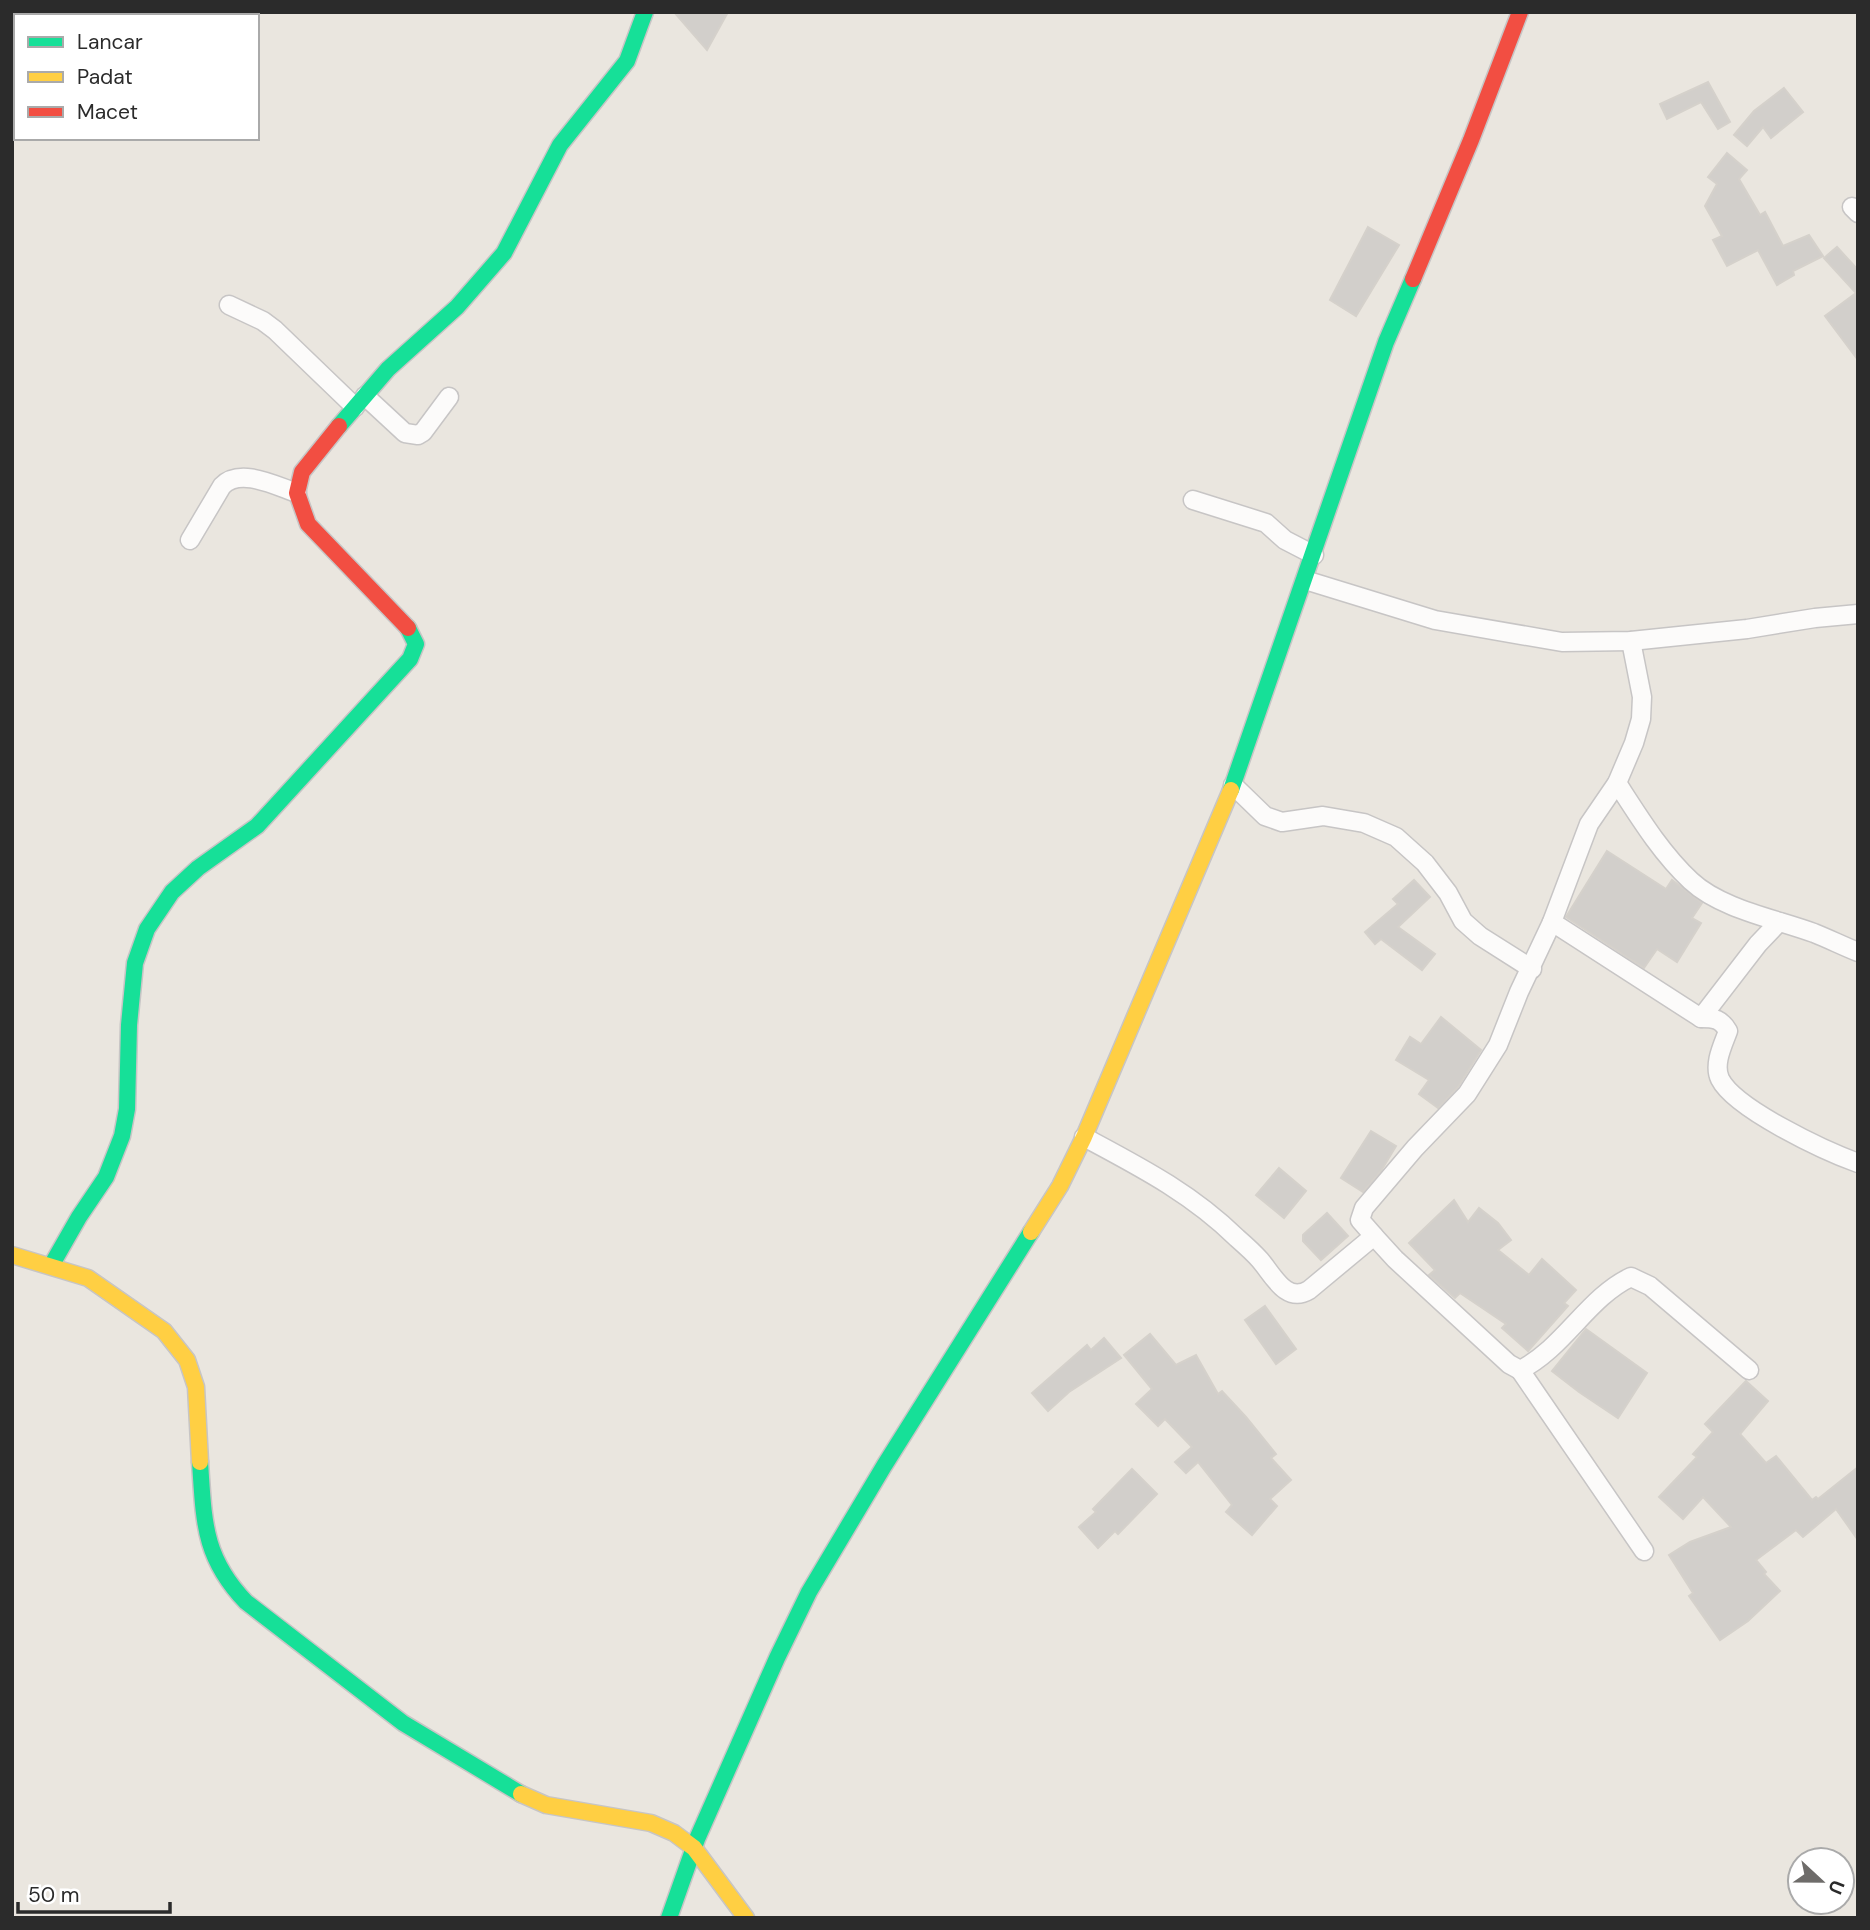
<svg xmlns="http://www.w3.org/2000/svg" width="1870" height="1930" font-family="'DM Sans',sans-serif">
	<rect width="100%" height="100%" fill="#eae6df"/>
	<g fill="#d2cfcb" stroke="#d5d1cb" stroke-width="2">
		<polygon points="674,12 728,12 707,50"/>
		<polygon points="1708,82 1730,122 1718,129 1701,102 1667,119 1660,104"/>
		<polygon points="1784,88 1803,112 1771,138 1763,127 1747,146 1734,135 1754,111"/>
		<polygon points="1727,153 1747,170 1739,179 1760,215 1765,212 1783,246 1809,235 1823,256 1793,271 1794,275 1777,285 1758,250 1727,266 1713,240 1722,236 1705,206 1717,184 1708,177"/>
		<polygon points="1368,227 1399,245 1356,316 1330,300"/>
		<polygon points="1837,247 1858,270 1858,360 1825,316 1856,293 1824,258"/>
		<polygon points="1607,851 1666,889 1672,880 1702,903 1692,918 1701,923 1677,962 1657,949 1644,968 1566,917"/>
		<polygon points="1414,880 1430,897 1398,927 1435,954 1422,970 1381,939 1375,944 1365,932 1398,904 1393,899"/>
		<polygon points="1441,1017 1481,1050 1458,1087 1438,1108 1419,1094 1429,1080 1396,1060 1410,1037 1421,1044"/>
		<polygon points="1371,1131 1396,1146 1381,1171 1363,1192 1341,1178"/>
		<polygon points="1279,1168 1306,1191 1284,1218 1256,1195"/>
		<polygon points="1454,1200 1468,1222 1479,1208 1498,1223 1511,1240 1498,1250 1529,1275 1542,1259 1576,1290 1564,1303 1568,1306 1528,1351 1502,1328 1506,1324 1460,1293 1455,1298 1429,1275 1435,1270 1409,1243"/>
		<polygon points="1327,1213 1348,1236 1321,1260 1303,1241 1303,1235"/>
		<polygon points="1265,1306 1296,1349 1276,1364 1245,1320"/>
		<polygon points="1586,1329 1647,1373 1618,1418 1579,1392 1552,1371"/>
		<polygon points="1150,1334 1176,1365 1196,1355 1218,1394 1222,1391 1246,1417 1276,1454 1271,1458 1291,1480 1270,1499 1277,1506 1252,1535 1226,1512 1232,1505 1198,1462 1186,1473 1175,1462 1192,1447 1165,1419 1158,1426 1136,1404 1152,1389 1124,1355"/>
		<polygon points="1104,1338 1121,1358 1069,1392 1048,1411 1032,1393 1087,1345 1091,1350"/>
		<polygon points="1746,1381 1768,1401 1740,1434 1766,1463 1776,1456 1812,1500 1816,1497 1818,1499 1858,1467 1858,1540 1836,1509 1803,1537 1796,1530 1756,1560 1766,1572 1764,1574 1780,1591 1748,1621 1720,1640 1689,1596 1693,1593 1669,1555 1690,1542 1731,1527 1703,1497 1683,1519 1659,1497 1697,1457 1693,1454 1713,1432 1705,1424"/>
		<polygon points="1132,1469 1157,1494 1118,1534 1115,1531 1098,1548 1079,1527 1096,1512 1093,1509"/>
	</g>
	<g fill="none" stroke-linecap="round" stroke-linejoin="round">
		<g stroke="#c7c5c5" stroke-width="21">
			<g id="street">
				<polyline points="1852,207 1858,213"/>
				<polyline points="229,305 263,321 275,330 355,407"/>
				<polyline points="365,396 405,433 418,435 423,432 449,397"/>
				<polyline points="1193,500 1266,523 1285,540 1314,555"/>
				<path d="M190,540L222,486C240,467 276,486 297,493"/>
				<polyline points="1305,580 1435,620 1562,642 1631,641 1747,629 1815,618 1858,614"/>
				<path d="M1617,783C1639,817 1661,853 1691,881C1721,909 1776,919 1814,933C1829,939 1843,946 1858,952"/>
				<polyline points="1233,785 1265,816 1282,822 1323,816 1364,823 1396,837 1425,863 1448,893 1463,921 1480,936 1532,969"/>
				<path d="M1552,922L1701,1018C1715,1018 1721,1019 1728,1031C1723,1045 1713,1064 1720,1079C1735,1109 1825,1151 1858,1163"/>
				<polyline points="1701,1018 1758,944 1779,922"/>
				<path d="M1084,1137C1140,1167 1191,1193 1237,1238C1245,1245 1253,1252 1260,1260C1273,1275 1286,1304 1309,1290L1374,1236L1395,1259L1509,1364L1520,1370C1564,1348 1588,1297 1631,1277L1650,1286L1749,1370"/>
				<polyline points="1374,1236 1360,1220 1364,1208 1415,1148 1467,1094 1498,1045 1519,992 1552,922 1589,824 1617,783 1634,743 1641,719 1642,697 1631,641"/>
				<polyline points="1520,1370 1644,1551"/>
			</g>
		</g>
		<g stroke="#c7c5c5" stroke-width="19">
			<g id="fast">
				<polyline points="339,426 388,369 457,307 504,253 560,145 627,61 645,12"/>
				<polyline points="1231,790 1386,342 1413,279"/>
				<polyline points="51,1266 79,1217 106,1177 122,1136 127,1109 129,1025 135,963 147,929 172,892 198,868 257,826 410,659 416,644 408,628"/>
				<path d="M200,1462C204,1521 203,1557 246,1602L403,1723L521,1794"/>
				<polyline points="669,1918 697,1839 777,1658 809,1592 884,1466 1031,1232"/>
			</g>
		</g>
		<g stroke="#c7c5c5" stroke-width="19">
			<g id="slow">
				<polyline points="1031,1232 1060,1186 1084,1137 1231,790"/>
				<polyline points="12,1255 88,1278 164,1331 187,1360 196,1387 200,1462"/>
				<polyline points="521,1794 546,1805 651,1823 674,1833 694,1848 746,1918"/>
			</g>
		</g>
		<g stroke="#c7c5c5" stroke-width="19">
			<g id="jam">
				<polyline points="1413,279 1471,140 1520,12"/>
				<polyline points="339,426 302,472 297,493 308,524 408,628"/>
			</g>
		</g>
		<use href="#street" stroke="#fcfbfa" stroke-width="18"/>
		<use href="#fast" stroke="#16e098" stroke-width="16"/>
		<use href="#slow" stroke="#ffcf43" stroke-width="16"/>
		<use href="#jam" stroke="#f24e42" stroke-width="16"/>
	</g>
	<rect width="1870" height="1930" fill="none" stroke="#2b2b2b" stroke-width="28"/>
	<rect x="14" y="14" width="245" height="126" fill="#ffffff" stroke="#aaaaaa" stroke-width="2"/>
	<rect x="28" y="37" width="35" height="10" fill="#16e098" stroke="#aaaaaa" stroke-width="2"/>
	<text x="77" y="49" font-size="21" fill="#2b2b2b">Lancar</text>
	<rect x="28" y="72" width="35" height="10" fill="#ffcf43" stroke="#aaaaaa" stroke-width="2"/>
	<text x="77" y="84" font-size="21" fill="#2b2b2b">Padat</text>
	<rect x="28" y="107" width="35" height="10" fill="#f24e42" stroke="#aaaaaa" stroke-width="2"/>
	<text x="77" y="119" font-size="21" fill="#2b2b2b">Macet</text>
	<g transform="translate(1821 1881) rotate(112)"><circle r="33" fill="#ffffff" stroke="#aaaaaa" stroke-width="2"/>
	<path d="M0-5L12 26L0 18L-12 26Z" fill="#6e6c6a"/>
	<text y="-10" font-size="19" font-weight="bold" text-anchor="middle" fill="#2b2b2b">U</text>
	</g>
	<path d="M18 1902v10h152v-10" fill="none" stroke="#2b2b2b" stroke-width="3.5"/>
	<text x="28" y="1902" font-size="21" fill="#2b2b2b" stroke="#ffffff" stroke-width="5" paint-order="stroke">50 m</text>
</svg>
